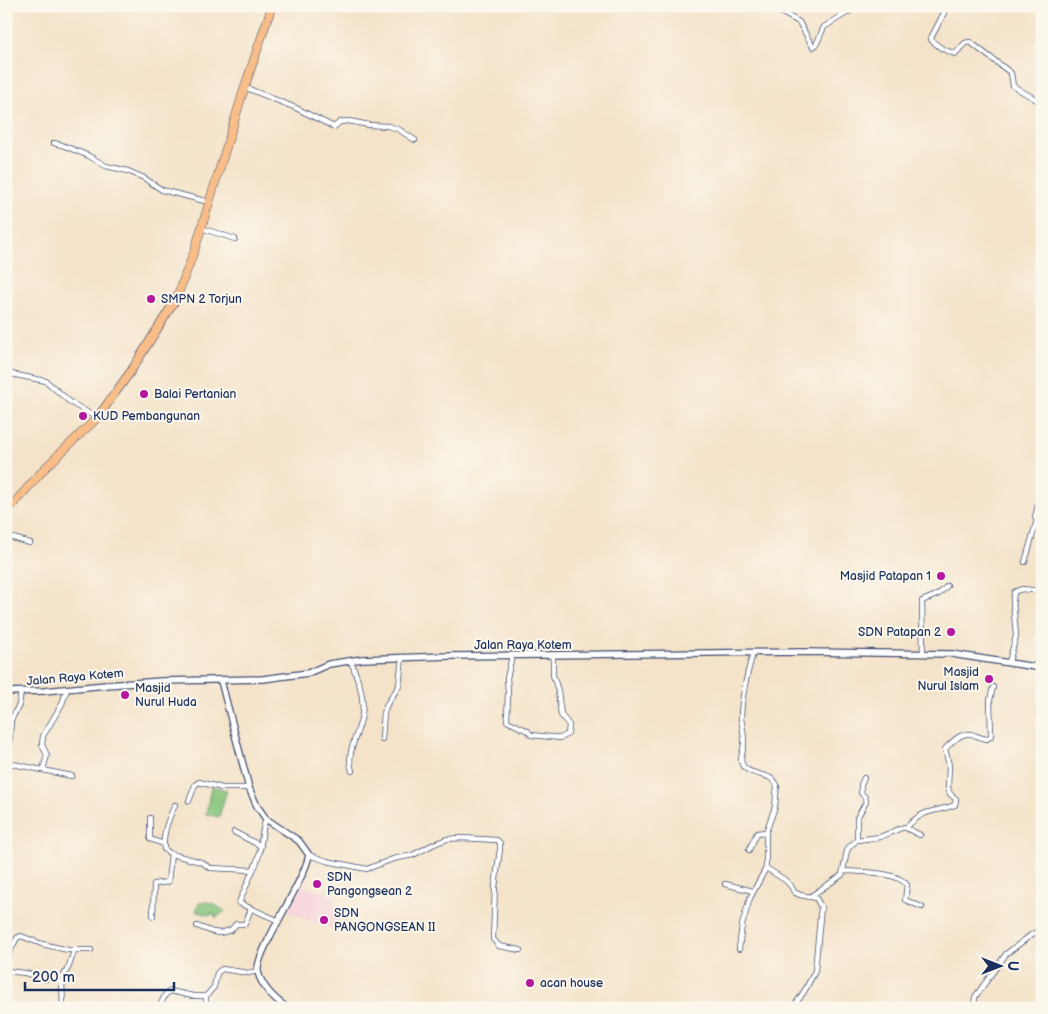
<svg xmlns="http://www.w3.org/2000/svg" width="1048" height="1014" font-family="'Balsamiq Sans',sans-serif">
	<rect width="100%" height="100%" fill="#fbf7ec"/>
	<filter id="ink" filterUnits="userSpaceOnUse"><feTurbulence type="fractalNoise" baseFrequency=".02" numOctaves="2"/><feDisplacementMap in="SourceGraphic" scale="10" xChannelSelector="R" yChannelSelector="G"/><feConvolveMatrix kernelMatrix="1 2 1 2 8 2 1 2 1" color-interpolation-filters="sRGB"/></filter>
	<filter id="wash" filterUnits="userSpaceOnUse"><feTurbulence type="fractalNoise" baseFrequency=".0096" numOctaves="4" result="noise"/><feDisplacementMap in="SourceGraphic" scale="20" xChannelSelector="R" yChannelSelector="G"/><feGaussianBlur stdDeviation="1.12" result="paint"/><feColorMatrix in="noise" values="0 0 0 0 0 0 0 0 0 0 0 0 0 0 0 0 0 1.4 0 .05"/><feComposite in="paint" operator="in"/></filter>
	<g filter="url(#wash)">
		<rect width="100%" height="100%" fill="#f4e3c9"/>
		<polygon fill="#f6cfd8" points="299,885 335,895 333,906 342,909 334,930 286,911 295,892 312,898 295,892"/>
		<g fill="#86c57c" stroke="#507a6d">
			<polygon points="211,786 227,790 219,817 206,814"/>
			<polygon points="207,902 212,903 225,911 216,918 214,914 208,915 196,911 199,903"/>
		</g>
	</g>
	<g filter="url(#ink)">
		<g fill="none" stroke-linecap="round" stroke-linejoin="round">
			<g stroke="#3c4a6e" stroke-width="6">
				<g id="minor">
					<polyline points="755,6 776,10"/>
					<polyline points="772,6 777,10 799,22 813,47 816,45 824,27 858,6"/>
					<polyline points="943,6 944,13 931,38 932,41 941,48 955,54 965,43 970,42 1011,73 1013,86 1042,103"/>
					<polyline points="244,87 296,108 334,127 340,122 349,121 369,125 388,126 398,129 415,140"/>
					<polyline points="54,143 62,145 89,156 106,166 128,171 144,178 162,190 209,202"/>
					<polyline points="201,228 235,239"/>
					<polyline points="6,373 46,381 70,402 97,418"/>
					<polyline points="1042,489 1035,517 1037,520 1042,521"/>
					<polyline points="6,536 30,543"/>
					<polyline points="1025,562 1037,520"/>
					<path d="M753,653C747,674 741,697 741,718C742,726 744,734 744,741C745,750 737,760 744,767C753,777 771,772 777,785L775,807L766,832V868L785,880L791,886L794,892L800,895L816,898L821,907L815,971L805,990L793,1008"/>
					<polyline points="923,654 922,601 939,594 947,586"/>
					<polyline points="512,656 507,678 508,692 507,721 528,731 531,735 561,738 568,734 569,725 561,715 558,691 553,675 553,655"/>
					<path d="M351,661C357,678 365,694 362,714C360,732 345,752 352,771"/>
					<polyline points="1009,662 1016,636 1013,601 1014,592 1022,589 1042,591"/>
					<polyline points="21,692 19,705 11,720 8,763 72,776"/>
					<polyline points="1039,713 1042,701"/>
					<polyline points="382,739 384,712 387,704 399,686 402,657"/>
					<polyline points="43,770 47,755 42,745 43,736 62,704 67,689"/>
					<polyline points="189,801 195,785 199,782 222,788 249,788"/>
					<path d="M175,805C169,817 162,835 164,849L171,854L201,862L210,868L253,870C263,854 259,836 266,819"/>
					<polyline points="150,818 150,839 164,844"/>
					<path d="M907,827C924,808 933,813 955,805L956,799L950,794L948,788L949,765L945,749C951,743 961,732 971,734C977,736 981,738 987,739L991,736L990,700L993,687"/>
					<polyline points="234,832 261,846"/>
					<polyline points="857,840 857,818 866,802 865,797 861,793 861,785 864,778"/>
					<polyline points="749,850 757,833 766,832"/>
					<polyline points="309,855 327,861 367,869 393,859 413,855 434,844 447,839 461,838 497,840 500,843 500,849 495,887 493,939 499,946 520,950"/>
					<polyline points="253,870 239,903 279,921"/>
					<path d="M844,871C859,872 897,871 907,885L905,900L922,907"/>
					<polyline points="725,884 753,891"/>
					<polyline points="811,896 842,875 847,851 849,847 857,840 880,837 904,827 920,835"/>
					<polyline points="153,916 154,884 168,882 171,854"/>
					<polyline points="197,926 213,932 220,933 231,930 236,924 245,924 251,909"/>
					<polyline points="739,949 742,925 750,898 766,868"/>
					<polyline points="6,951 10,951 17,938 21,936 42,944 68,950 91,950"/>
					<polyline points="6,960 10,951"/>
					<polyline points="6,971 25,973 46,979"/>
					<polyline points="63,1008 62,979 69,966 74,951"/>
					<polyline points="159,1008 165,995 170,991 193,996 206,996 214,987 217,973 222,969 248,973 258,971"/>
					<polyline points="206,1008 206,996"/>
					<polyline points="974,1008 975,997 1006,954 1031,935 1042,929"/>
				</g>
			</g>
			<g stroke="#3c4a6e" stroke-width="8">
				<g id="tertiary">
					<path d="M221,681L249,788L257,806L266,819L299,841L309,855C304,883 254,954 258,972C262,988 275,999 287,1008"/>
					<polyline points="6,692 44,691 106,685 162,681 263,679 308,673 329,664 362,659 449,656 803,652 952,654 1042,668"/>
				</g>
			</g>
			<g stroke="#3c4a6e" stroke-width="9">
				<polyline id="trunk" points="6,512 46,467 97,418 131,371 176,299 194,252 245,86 272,6"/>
			</g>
			<use href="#minor" stroke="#fff" stroke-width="4.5"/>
			<use href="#tertiary" stroke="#fff" stroke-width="5.5"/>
			<use href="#trunk" stroke="#f8bd88" stroke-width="8"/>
		</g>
	</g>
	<g fill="#b5179e" stroke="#fbf7ec" stroke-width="2">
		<circle cx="151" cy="299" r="5"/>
		<circle cx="144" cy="394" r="5"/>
		<circle cx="83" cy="416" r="5"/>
		<circle cx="941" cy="576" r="5"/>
		<circle cx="951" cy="632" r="5"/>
		<circle cx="989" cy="679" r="5"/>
		<circle cx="125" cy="695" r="5"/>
		<circle cx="317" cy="884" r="5"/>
		<circle cx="324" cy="920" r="5"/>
		<circle cx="530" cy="983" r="5"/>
	</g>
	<g text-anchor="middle" stroke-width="4" stroke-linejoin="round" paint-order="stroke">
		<g font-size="12" fill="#1b2f5e" stroke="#fbf7ec" text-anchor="start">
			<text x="161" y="303">SMPN 2 Torjun</text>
			<text x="154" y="398">Balai Pertanian</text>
			<text x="93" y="420">KUD Pembangunan</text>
			<text x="931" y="580" text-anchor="end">Masjid Patapan 1</text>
			<text x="941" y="636" text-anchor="end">SDN Patapan 2</text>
			<text x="979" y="676" text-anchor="end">Masjid<tspan x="979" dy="14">Nurul Islam</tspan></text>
			<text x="135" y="692">Masjid<tspan x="135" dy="14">Nurul Huda</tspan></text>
			<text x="327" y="881">SDN<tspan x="327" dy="14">Pangongsean 2</tspan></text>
			<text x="334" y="917">SDN<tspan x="334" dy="14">PANGONGSEAN II</tspan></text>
			<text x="540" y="987">acan house</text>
		</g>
		<g font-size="12" fill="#1b2f5e" stroke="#fbf7ec">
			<text x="523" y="649">Jalan Raya Kotem</text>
			<text transform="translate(75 677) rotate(-5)" y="4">Jalan Raya Kotem</text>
		</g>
	</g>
	<rect width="1048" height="1014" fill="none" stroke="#fbf7ec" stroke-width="25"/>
	<g transform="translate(1000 966) rotate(90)" stroke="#fbf7ec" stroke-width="4" paint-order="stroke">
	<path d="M0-4L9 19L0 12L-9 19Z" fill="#1b2f5e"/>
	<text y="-8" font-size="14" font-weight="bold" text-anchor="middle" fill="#1b2f5e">U</text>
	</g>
	<path d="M25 982v8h149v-8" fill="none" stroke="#1b2f5e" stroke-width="2.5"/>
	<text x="32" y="982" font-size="15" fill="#1b2f5e" stroke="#fbf7ec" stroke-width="4" paint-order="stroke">200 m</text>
</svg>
